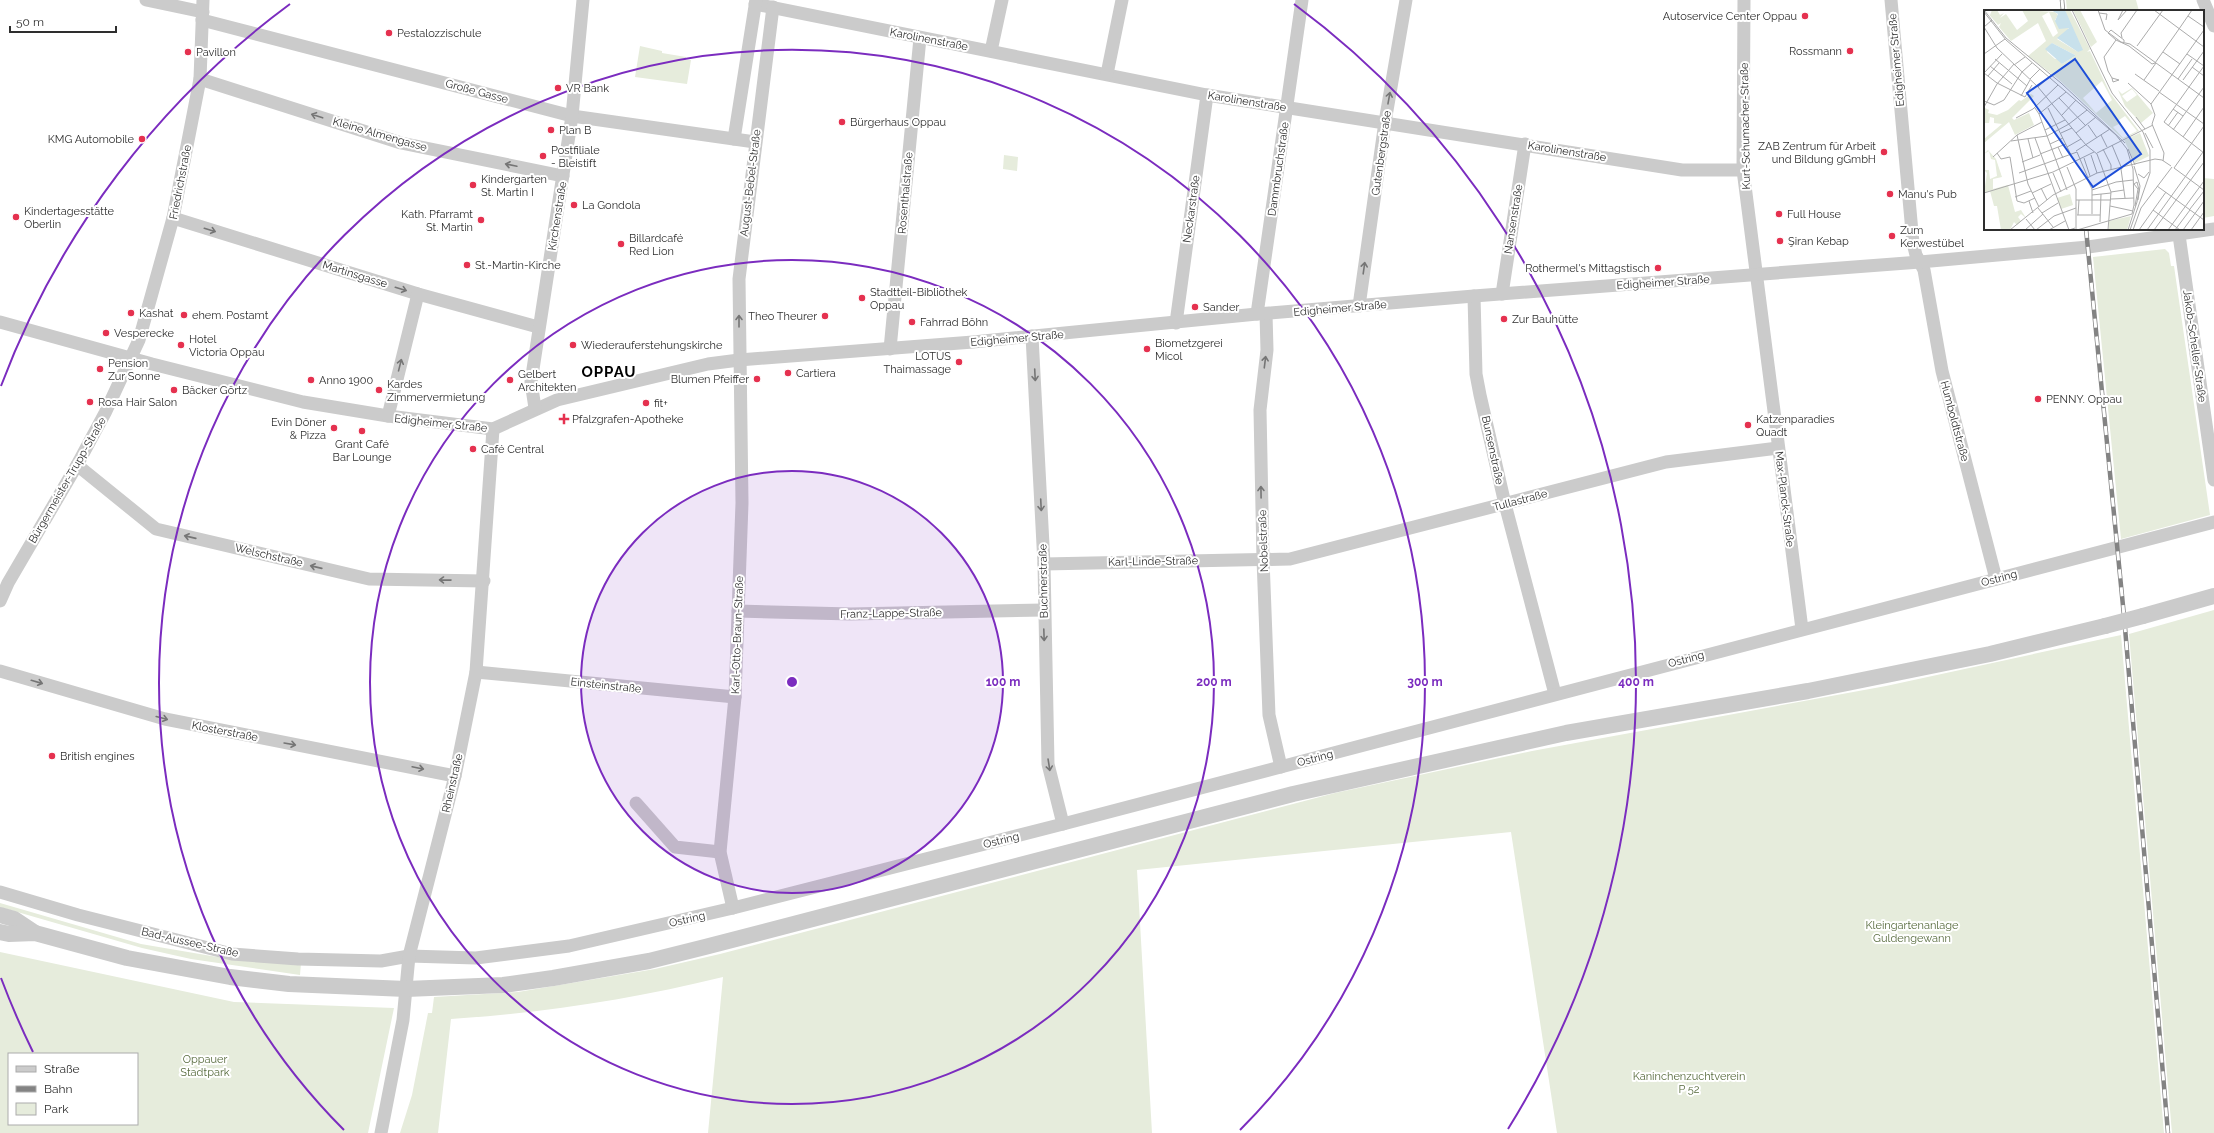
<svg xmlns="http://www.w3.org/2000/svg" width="2214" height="1133" font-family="Raleway,sans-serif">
	<rect width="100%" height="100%" fill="#fff"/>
	<g fill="#e6ecdc" fill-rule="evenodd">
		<polygon points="2066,0 2136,0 2139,11 2067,11"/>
		<polygon points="640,46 662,51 662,53 686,57 686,60 691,60 687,84 635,77"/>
		<polygon points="1004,155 1018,157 1017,171 1003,169"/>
		<polygon points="2203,178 2214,179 2214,216 2203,218"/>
		<polygon points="2165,249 2169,253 2171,266 2174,266 2210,515 2121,539 2093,257"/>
		<polygon points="2214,610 2214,1133 2172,1133 2129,634"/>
		<path d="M2121,635L2164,1133H1557L1511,832L1137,870L1152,1133H708L723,977C633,999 543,1013 451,1019L438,1133H400L412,1095L428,1013H432L434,997L518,992L655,969L720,954L1335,793L1532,751L1886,686Z"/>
		<polygon points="0,903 141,944 235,960 301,963 300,975 191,959 142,948 0,907"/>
		<path d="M0,952L234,1002L394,1008L368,1133H0ZM9,1054H137V1124H9Z"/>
	</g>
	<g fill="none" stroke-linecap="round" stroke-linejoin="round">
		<g stroke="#cbcbcb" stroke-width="13">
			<polyline points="146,0 203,12"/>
			<polyline points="1744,0 1743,170 1802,629"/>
			<polyline points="1891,0 1913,243 1916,255 1924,270 1942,371 1996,579"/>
			<polyline points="2203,0 2214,26"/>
			<polyline points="755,4 1207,95 1682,170 1743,170"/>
			<polyline points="202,20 572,116 755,142"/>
			<polyline points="991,51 1002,0"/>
			<polyline points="1107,74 1122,0"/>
			<polyline points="200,79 401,143 563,176"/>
			<polyline points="734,139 756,0"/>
			<polyline points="173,218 418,294 538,327"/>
			<polyline points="2179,235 2214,480"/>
			<polyline points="1502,294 1525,144"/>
			<polyline points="1474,296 1476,374 1480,395 1505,504 1555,694"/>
			<polyline points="1359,306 1385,122 1406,0"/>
			<polyline points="1257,314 1302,0"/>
			<polyline points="1266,314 1267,350 1260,410 1263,559 1269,715 1281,767"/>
			<polyline points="0,322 152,364 303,402 388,416 493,429 557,400 708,364 739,360 973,342 1257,314 1474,296 1920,262 2088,247 2214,229"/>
			<polyline points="1176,323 1207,95"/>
			<polyline points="1032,336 1044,564 1048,764 1063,824"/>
			<polyline points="890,349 920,38"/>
			<polyline points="535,408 531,382 572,116 583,0"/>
			<polyline points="388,416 418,294"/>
			<polyline points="77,465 156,529 369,579 484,581"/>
			<polyline points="1044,564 1290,559 1666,462 1778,448"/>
			<polyline points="0,601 8,583 77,465 105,413 139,340 173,218 200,79 203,0"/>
			<polyline points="738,611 851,614 1043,610"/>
			<polyline points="0,671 165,719 455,776"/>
			<polyline points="476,672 735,697"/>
			<polyline points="636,803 675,847 720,852"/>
			<polyline points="0,892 78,915 232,954 298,959 381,961 409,956 476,958 569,946 733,908 1063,824 2214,522"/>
			<polyline points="733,908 720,852 735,697 742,503 739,279 773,7"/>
			<polyline points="381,1133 403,1020 409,956 455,776 476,672 493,429"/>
		</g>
		<g stroke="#cbcbcb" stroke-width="16">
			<polyline points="2143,616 2214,596"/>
			<polyline points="0,915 14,919 35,933"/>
			<polyline points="0,932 9,934 35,933 127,958 230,977 289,984 406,989 503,985 553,978 649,961 705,947 1293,794 1566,733 1808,691 1990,654 2105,626"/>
		</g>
		<g stroke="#838383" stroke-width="4.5">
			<g id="rail">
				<polyline points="2062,0 2063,11"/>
				<polyline points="2086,229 2124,616 2168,1133"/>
			</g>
		</g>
		<use href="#rail" stroke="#fff" stroke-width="3" stroke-dasharray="9" stroke-linecap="butt"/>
		<polyline stroke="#cbcbcb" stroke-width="16" points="2105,626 2143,616"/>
	</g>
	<defs><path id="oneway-shaft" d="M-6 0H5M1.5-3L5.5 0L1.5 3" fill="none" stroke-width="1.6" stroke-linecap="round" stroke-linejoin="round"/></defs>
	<g stroke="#757575">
		<use href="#oneway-shaft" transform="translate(1389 98) rotate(-80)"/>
		<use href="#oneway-shaft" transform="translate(317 116) rotate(-162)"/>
		<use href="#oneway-shaft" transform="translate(511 165) rotate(-168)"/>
		<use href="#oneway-shaft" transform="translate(210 230) rotate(17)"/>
		<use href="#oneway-shaft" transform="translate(1364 268) rotate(-82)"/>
		<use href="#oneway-shaft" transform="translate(401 289) rotate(17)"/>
		<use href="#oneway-shaft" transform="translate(739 321) rotate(-90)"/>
		<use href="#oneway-shaft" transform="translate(1265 362) rotate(-83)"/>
		<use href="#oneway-shaft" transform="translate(400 365) rotate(-76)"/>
		<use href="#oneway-shaft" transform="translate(1035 375) rotate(87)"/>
		<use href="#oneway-shaft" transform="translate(1261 492) rotate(-91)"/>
		<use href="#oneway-shaft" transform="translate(1041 505) rotate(87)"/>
		<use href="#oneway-shaft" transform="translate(190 537) rotate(-167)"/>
		<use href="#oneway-shaft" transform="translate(316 567) rotate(-167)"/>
		<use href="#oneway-shaft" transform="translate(445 580) rotate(-179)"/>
		<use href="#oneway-shaft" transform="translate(1044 635) rotate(88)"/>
		<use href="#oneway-shaft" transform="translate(37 682) rotate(16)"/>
		<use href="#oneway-shaft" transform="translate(162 718) rotate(15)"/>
		<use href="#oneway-shaft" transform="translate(290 744) rotate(10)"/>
		<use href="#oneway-shaft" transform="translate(1049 765) rotate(81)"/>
		<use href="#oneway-shaft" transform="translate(418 768) rotate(12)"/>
	</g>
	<circle cx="792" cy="682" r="211" fill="#7b2cbf" fill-opacity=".12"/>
	<g fill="none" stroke="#7b2cbf" stroke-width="2">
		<circle cx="792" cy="682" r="211"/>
		<circle cx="792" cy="682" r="422"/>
		<path d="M344 1130A633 633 0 1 1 1240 1130"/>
		<path d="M33 1052A844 844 0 0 1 1 978M1 386A844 844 0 0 1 290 4M1294 4A844 844 0 0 1 1508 1129"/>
	</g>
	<g fill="#e5314f" stroke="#fff" stroke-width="1.5">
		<circle cx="1805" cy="16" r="4"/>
		<circle cx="389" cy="33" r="4"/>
		<circle cx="1850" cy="51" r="4"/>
		<circle cx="188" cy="52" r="4"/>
		<circle cx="558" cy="88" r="4"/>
		<circle cx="842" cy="122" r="4"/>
		<circle cx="551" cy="130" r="4"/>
		<circle cx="142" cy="139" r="4"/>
		<circle cx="1884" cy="152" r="4"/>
		<circle cx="543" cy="156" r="4"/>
		<circle cx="473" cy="185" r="4"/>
		<circle cx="1890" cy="194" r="4"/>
		<circle cx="574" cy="205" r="4"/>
		<circle cx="1779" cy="214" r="4"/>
		<circle cx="16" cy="217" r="4"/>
		<circle cx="481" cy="220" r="4"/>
		<circle cx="1892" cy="236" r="4"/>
		<circle cx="1780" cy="241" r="4"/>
		<circle cx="621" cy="244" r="4"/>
		<circle cx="467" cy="265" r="4"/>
		<circle cx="1658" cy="268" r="4"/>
		<circle cx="862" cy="298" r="4"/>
		<circle cx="1195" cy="307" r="4"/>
		<circle cx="131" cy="313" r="4"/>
		<circle cx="184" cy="315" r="4"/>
		<circle cx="825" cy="316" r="4"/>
		<circle cx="1504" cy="319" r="4"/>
		<circle cx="912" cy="322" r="4"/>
		<circle cx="106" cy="333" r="4"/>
		<circle cx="181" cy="345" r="4"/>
		<circle cx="573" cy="345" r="4"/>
		<circle cx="1147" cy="349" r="4"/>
		<circle cx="959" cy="362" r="4"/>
		<circle cx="100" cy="369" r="4"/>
		<circle cx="788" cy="373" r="4"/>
		<circle cx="757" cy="379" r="4"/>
		<circle cx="311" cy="380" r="4"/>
		<circle cx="510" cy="380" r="4"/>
		<circle cx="174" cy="390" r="4"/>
		<circle cx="379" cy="390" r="4"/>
		<circle cx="2038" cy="399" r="4"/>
		<circle cx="90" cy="402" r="4"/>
		<circle cx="646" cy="403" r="4"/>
		<path d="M562 413h4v4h4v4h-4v4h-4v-4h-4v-4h4z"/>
		<circle cx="1748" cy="425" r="4"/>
		<circle cx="334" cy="428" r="4"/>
		<circle cx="362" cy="431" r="4"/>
		<circle cx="473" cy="449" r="4"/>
		<circle cx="52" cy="756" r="4"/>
	</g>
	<g text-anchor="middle" stroke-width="4" stroke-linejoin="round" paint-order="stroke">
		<g font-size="11" fill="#2e2e2e" stroke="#fff" text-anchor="start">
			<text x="1797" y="20" text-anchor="end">Autoservice Center Oppau</text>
			<text x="397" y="37">Pestalozzischule</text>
			<text x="1842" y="55" text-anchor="end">Rossmann</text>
			<text x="196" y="56">Pavillon</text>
			<text x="566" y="92">VR Bank</text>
			<text x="850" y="126">Bürgerhaus Oppau</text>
			<text x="559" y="134">Plan B</text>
			<text x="134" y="143" text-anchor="end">KMG Automobile</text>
			<text x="1876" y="150" text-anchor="end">ZAB Zentrum für Arbeit<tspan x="1876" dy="13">und Bildung gGmbH</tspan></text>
			<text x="551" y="154">Postfiliale<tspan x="551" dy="13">- Bleistift</tspan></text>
			<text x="481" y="183">Kindergarten<tspan x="481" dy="13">St. Martin I</tspan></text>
			<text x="1898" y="198">Manu's Pub</text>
			<text x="582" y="209">La Gondola</text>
			<text x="24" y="215">Kindertagesstätte<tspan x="24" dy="13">Oberlin</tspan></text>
			<text x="473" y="218" text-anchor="end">Kath. Pfarramt<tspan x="473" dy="13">St. Martin</tspan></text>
			<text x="1787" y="218">Full House</text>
			<text x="1900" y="234">Zum<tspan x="1900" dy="13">Kerwestübel</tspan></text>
			<text x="629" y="242">Billardcafé<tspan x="629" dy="13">Red Lion</tspan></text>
			<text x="1788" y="245">Şiran Kebap</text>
			<text x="475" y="269">St.-Martin-Kirche</text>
			<text x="1650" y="272" text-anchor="end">Rothermel's Mittagstisch</text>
			<text x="870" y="296">Stadtteil-Bibliothek<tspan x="870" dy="13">Oppau</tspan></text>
			<text x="1203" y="311">Sander</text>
			<text x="139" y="317">Kashat</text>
			<text x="192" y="319">ehem. Postamt</text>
			<text x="817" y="320" text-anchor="end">Theo Theurer</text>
			<text x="1512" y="323">Zur Bauhütte</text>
			<text x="920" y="326">Fahrrad Böhn</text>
			<text x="114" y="337">Vesperecke</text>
			<text x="189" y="343">Hotel<tspan x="189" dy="13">Victoria Oppau</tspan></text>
			<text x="1155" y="347">Biometzgerei<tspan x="1155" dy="13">Micol</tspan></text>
			<text x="581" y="349">Wiederauferstehungskirche</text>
			<text x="951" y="360" text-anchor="end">LOTUS<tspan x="951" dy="13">Thaimassage</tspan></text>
			<text x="108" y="367">Pension<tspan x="108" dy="13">Zur Sonne</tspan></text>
			<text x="796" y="377">Cartiera</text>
			<text x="518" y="378">Gelbert<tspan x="518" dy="13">Architekten</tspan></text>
			<text x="749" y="383" text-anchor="end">Blumen Pfeiffer</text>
			<text x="319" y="384">Anno 1900</text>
			<text x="387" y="388">Kardes<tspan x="387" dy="13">Zimmervermietung</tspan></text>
			<text x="182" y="394">Bäcker Görtz</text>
			<text x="2046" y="403">PENNY. Oppau</text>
			<text x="98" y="406">Rosa Hair Salon</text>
			<text x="654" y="407">fit+</text>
			<text x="572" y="423">Pfalzgrafen-Apotheke</text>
			<text x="1756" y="423">Katzenparadies<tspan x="1756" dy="13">Quadt</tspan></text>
			<text x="326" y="426" text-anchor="end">Evin Döner<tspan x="326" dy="13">&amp; Pizza</tspan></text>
			<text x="362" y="448" text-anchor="middle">Grant Café<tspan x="362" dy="13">Bar Lounge</tspan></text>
			<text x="481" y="453">Café Central</text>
			<text x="60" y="760">British engines</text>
		</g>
		<g font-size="11" fill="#2e2e2e" stroke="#fff">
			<text transform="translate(929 39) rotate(11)" y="4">Karolinenstraße</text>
			<text transform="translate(1896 60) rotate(-95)" y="4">Edigheimer Straße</text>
			<text transform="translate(477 91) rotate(15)" y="4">Große Gasse</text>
			<text transform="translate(1247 101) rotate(9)" y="4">Karolinenstraße</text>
			<text transform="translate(1745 126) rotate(-91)" y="4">Kurt-Schumacher-Straße</text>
			<text transform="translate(380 134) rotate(16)" y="4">Kleine Almengasse</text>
			<text transform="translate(1567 151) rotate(9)" y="4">Karolinenstraße</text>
			<text transform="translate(1381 153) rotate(-82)" y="4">Gutenbergstraße</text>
			<text transform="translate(1278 169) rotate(-82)" y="4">Dammbruchstraße</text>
			<text transform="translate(180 182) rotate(-79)" y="4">Friedrichstraße</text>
			<text transform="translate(750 183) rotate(-83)" y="4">August-Bebel-Straße</text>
			<text transform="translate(905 193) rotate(-85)" y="4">Rosenthalstraße</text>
			<text transform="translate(1191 209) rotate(-82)" y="4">Neckarstraße</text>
			<text transform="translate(557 216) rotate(-81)" y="4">Kirchenstraße</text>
			<text transform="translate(1513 219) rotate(-81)" y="4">Nansenstraße</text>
			<text transform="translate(355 274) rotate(17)" y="4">Martinsgasse</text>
			<text transform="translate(1663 282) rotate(-4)" y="4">Edigheimer Straße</text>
			<text transform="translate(1340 308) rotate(-5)" y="4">Edigheimer Straße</text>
			<text transform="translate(1017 338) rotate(-5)" y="4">Edigheimer Straße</text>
			<text transform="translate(2195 346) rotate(82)" y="4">Jakob-Scheller-Straße</text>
			<text transform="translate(1955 421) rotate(75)" y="4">Humboldtstraße</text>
			<text transform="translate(441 423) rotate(6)" y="4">Edigheimer Straße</text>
			<text transform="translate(1493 450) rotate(78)" y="4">Bunsenstraße</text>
			<text transform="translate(67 480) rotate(-60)" y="4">Bürgermeister-Trupp-Straße</text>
			<text transform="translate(1785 499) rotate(83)" y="4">Max-Planck-Straße</text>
			<text transform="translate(1520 500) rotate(-15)" y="4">Tullastraße</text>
			<text transform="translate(1263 541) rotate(-92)" y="4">Nobelstraße</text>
			<text transform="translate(269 555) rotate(13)" y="4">Welschstraße</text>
			<text transform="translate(1153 561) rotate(-1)" y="4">Karl-Linde-Straße</text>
			<text transform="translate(1999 578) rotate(-15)" y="4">Ostring</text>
			<text transform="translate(1043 581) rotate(-91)" y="4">Buchnerstraße</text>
			<text transform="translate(891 613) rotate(-1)" y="4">Franz-Lappe-Straße</text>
			<text transform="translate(737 635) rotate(-88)" y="4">Karl-Otto-Braun-Straße</text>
			<text transform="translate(1686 659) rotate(-15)" y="4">Ostring</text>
			<text transform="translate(606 685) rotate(6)" y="4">Einsteinstraße</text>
			<text transform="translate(225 731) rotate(11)" y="4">Klosterstraße</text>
			<text transform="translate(1315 758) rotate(-15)" y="4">Ostring</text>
			<text transform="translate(452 783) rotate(-77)" y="4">Rheinstraße</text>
			<text transform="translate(1001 840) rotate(-14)" y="4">Ostring</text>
			<text transform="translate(687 919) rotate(-13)" y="4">Ostring</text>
			<text transform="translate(190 942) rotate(13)" y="4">Bad-Aussee-Straße</text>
		</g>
		<g font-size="11" fill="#566a3c" stroke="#fff">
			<text x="1912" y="929">Kleingartenanlage<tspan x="1912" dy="13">Guldengewann</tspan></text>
			<text x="205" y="1063">Oppauer<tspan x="205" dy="13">Stadtpark</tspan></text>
			<text x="1689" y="1080">Kaninchenzuchtverein<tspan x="1689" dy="13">P 52</tspan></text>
		</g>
		<g font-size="15" font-weight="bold" letter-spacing="1" fill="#000" stroke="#fff">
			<text x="609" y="377">OPPAU</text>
		</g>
	</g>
	<g transform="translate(1984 10)">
		<rect width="220" height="220" fill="#fff"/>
		<path d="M1,0L6,5L8,0H13L16,5L20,3L16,8L22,4L33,20L44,11L38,0L71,2L74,5L71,10L85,19L73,29L94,42L81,0H86L106,39L103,42L106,41L126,83L155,121L139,129L73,68L44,46L62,31L54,13L27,31L15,17L17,13L14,15ZM65,2L74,23L69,27L58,6ZM68,33L91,45V46L78,54L76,49H71L63,42ZM118,71L128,90L112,103L99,88ZM141,106L153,121L139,128L129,117L137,113L135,110ZM89,0H96L113,32L107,37ZM148,78L169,103L157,113L141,96L134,80L138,84ZM148,79L153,85L143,92L138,86ZM47,84L50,86L28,108L30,110L45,103L50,115L31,125L25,112L0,133V129L18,114L10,113V108L6,107L5,113H0L1,98L5,100L4,103L13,105L24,100L35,90L37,91ZM156,123L165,146L151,153L140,130ZM4,140L12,149L18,167L9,169V179L24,175L31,202L37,200L42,208L37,204L34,207L37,211L33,215L30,212L26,220H17L13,196H10L6,181L0,183L3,163L0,160H5L6,169L13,166L11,150L7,149L5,141L0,144ZM86,184L89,195L77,199L73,188ZM147,206L143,220H125V211Z" fill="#e6ecdc" fill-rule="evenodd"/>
		<path d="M67,0H81L99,40L94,42L73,28L85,18L75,19L71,11L74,4ZM68,33L91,45V46L78,54L61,39Z" fill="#c8e1ec"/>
		<path fill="none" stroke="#ababab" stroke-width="1" d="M0,0L22,28L77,73L141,133M88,0L128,83L159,122L166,140V163L146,220M114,0L121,20L137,32L146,34L220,88M139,0L134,10L143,0M170,0L220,37M0,2L22,30L132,125L143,139L149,159L150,195L148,204L93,220M115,3L123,4L122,10M204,6L220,17M8,10L0,17L13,38L54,77L102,135L113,144L127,182L124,220M195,19L208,0M138,28L137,23L153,0M132,30L145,36L168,54L171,53M153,36L179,0M179,42L196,54M0,44L21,29M203,44L220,56M11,49L43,76M171,53L195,19M30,55L41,47M6,56L28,74M220,56L180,112L220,143M208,57L220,66M0,63L18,44M0,63L13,73M151,64L175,81M4,66L15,53M128,68L135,70L129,72L128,68L124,61L120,47L132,30L124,23L127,20L140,30V32M46,69L56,59M194,69L208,49M160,70L172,53M199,70L220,41M13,73L41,87L48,75M144,73L167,94M54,77L65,67M175,82L220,114M37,86L46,70M75,88L102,116M0,91L10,95L20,90L38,62L48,53M0,97L13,74L30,54M51,98L55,104L83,180M64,98L87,145M189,99L199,106M55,104L82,82M78,105L92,90M152,107L161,119M32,108L49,99L74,75M85,114L103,100M104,115L113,128M184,116L194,102M61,120L81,110M189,120L220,77M77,123L88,118M92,123L112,107M161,123L169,138M33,125L44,174L55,197M117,125L123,137M63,126L85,114M199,127L220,97M51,128L85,220L91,218M44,129L49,148M27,131L63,126M66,134L79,128M128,135L138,159M74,137L79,148M83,137L97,129M119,139L127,155V160M144,139L151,155M92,141L126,119M93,142L104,168M13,143L17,149L26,147L33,191L40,193L51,188M113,143L169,115M56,144L82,134M107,145L113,163M9,147L33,125L58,112M100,148L106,166M179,151L180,143L168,114L171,105L167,94L220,20M38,152L56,145M150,156L156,176L154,190M83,157L92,179V220M190,158L220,116M190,158L220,180M137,159L141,188M35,163L93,142M69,163L77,182M154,164L160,168L165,162M103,169L108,179V204M173,176L220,210M57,178L63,190M108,180L132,172L149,170M127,182L140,180M0,183L69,162L110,142M48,183L67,174M108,185L127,183M31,187L47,181M127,189L150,188M92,190H127M45,191L49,203M126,196L149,201M54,198L69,217M206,199L220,181M169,200L196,220M58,203L74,193M93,205H116M94,205L95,190M42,209L51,220M116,212L117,184M26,220L69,185L113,163L171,149L178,150L187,156M41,220L59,204M52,220L70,206L92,198M65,220L81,211M144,220L153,192L155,180L153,172L150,174L154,179L151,196M149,220L157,198L188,157M155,220L182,182M163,220L219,142M170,220L220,152M184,220L220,171M191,220L206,200M199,220L220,191M207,220L220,202"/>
		<path fill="#1d4ed8" fill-opacity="0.15" stroke="#1d4ed8" stroke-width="2" d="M91,49L157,144L109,177L43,83Z"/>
		<rect width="220" height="220" fill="none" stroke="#2e2e2e" stroke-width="2"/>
	</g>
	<circle cx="792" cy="682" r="6" fill="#7b2cbf" stroke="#fff" stroke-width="2"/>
	<g font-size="12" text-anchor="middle" font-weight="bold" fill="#7b2cbf" stroke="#fff" stroke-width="4" stroke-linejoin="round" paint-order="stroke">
		<text x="1003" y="686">100 m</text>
		<text x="1214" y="686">200 m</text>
		<text x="1425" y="686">300 m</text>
		<text x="1636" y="686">400 m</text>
	</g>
	<rect x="8" y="1053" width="130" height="72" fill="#ffffff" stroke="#ababab"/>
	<rect x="16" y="1066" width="20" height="6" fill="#cbcbcb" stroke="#ababab"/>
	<text x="44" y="1073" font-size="12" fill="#2e2e2e">Straße</text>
	<rect x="16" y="1086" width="20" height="6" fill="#838383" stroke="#ababab"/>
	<text x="44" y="1093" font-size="12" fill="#2e2e2e">Bahn</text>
	<rect x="16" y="1103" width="20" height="12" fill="#e6ecdc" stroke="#ababab"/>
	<text x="44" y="1113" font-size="12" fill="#2e2e2e">Park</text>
	<path d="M10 26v6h106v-6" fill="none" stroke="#2e2e2e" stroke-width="2"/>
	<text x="16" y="26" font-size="12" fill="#2e2e2e" stroke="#ffffff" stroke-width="3" paint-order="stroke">50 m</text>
</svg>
